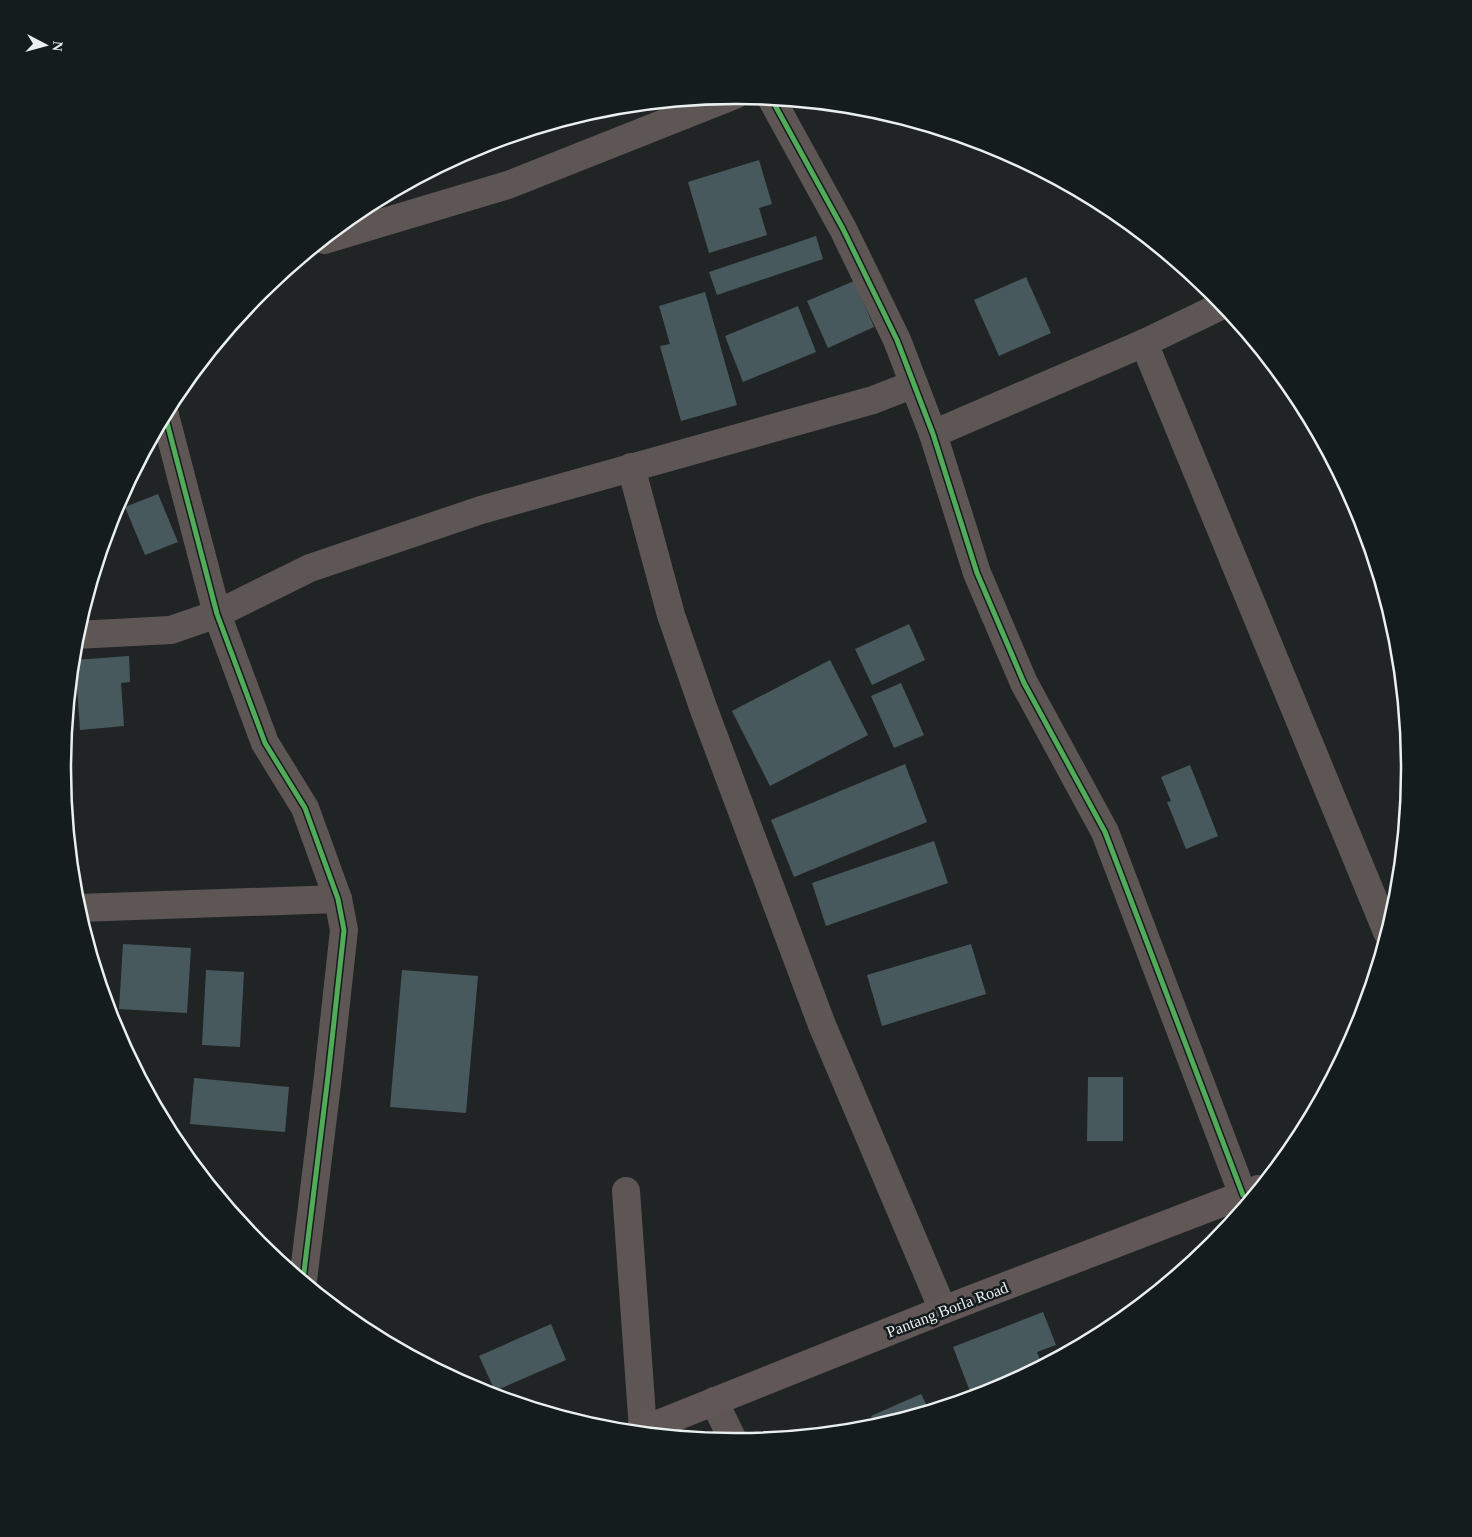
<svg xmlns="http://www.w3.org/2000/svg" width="1472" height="1537" font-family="'Times New Roman',serif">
	<rect width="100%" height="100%" fill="#202425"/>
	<g fill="#48595e">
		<polygon points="759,160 772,204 759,208 767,235 709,253 688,182"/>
		<polygon points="816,236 823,259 717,295 709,272"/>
		<polygon points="1026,277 1051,333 999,356 974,300"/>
		<polygon points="854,281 874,327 828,348 807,301"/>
		<polygon points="705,292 737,405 681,421 660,346 670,344 659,306"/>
		<polygon points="798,306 816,352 743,382 725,336"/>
		<polygon points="158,494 178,542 145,555 125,507"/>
		<polygon points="909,624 925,660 872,685 855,649"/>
		<polygon points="129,656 130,682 121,683 124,726 80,730 75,660"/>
		<polygon points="830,660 868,735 770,786 732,711"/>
		<polygon points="901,683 924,735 894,748 871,696"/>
		<polygon points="905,764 927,822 794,877 771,820"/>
		<polygon points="1190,765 1218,836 1186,849 1167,802 1171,801 1161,777"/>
		<polygon points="934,841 948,883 826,926 812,883"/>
		<polygon points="123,944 191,948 187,1013 119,1009"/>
		<polygon points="971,944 986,994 882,1026 867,975"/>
		<polygon points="206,970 244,972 240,1047 202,1045"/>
		<polygon points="402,970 478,976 466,1113 390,1107"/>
		<polygon points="1088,1077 1123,1077 1123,1141 1087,1141"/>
		<polygon points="194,1078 289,1087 285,1132 190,1124"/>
		<polygon points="1043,1312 1056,1345 1037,1352 1042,1365 1030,1371 971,1394 953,1347"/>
		<polygon points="551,1324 566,1360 495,1391 479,1356"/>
		<polygon points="921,1394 929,1410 876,1427 871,1416"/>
	</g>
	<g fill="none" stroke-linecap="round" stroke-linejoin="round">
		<g stroke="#5d5655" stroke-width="28">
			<polyline points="771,98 843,229 897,340 933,434 977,573 1024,683 1105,832 1243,1195"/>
			<polyline points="324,240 508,185 735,95"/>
			<polyline points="1144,343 1387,932"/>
			<polyline points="165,415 217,614 265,743 305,808 338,899 344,930 328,1076 303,1280"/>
			<polyline points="933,434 1144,343 1223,305"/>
			<polyline points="631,467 671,615 704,710 822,1025 943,1310"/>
			<polyline points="76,635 171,630 217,614 310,568 481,510 873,400 914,384"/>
			<polyline points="78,908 338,899"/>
			<polyline points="626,1191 643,1430"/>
			<polyline points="714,1401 734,1442"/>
		</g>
		<polyline stroke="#615756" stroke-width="28" points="638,1432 943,1310 1258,1189"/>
		<g stroke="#151c1e" stroke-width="8">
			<g id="cycleway">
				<polyline points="771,98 843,229 897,340 933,434 977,573 1024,683 1105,832 1243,1195"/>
				<polyline points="165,415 217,614 265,743 305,808 338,899 344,930 328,1076 303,1280"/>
			</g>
		</g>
		<use href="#cycleway" stroke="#51ab58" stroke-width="5"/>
	</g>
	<g text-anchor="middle" stroke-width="5" stroke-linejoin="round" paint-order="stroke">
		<g font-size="16" fill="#eaeff0" stroke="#151c1e">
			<text transform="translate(947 1309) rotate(-21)" y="6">Pantang Borla Road</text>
		</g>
	</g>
	<path d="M0 0H1472V1537H0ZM735 104H737A664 664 0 0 1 1401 768V769A664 664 0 0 1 737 1433H735A664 664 0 0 1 71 769V768A664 664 0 0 1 735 104Z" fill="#151c1e" fill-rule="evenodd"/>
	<path fill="none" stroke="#eaeff0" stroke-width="2.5" d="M735 104H737A664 664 0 0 1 1401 768V769A664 664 0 0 1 737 1433H735A664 664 0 0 1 71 769V768A664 664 0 0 1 735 104Z"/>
	<g transform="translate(45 45) rotate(96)" stroke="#151c1e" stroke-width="4" paint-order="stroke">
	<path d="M0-4L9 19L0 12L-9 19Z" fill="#eaeff0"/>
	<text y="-8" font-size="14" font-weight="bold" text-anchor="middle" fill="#eaeff0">N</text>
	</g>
</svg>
